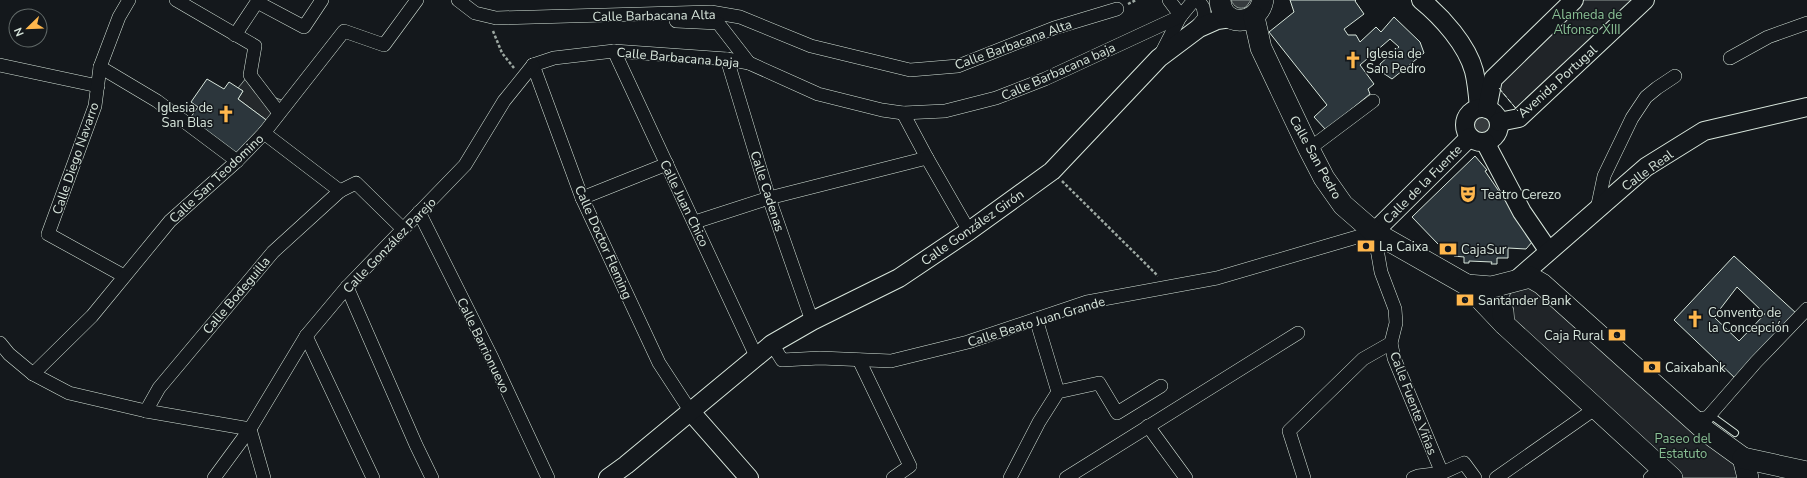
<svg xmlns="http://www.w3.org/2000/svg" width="1807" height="478" font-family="'Nunito Sans',sans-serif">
	<rect width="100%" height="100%" fill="#14181c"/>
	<g fill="#202428" stroke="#939e99">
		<polygon points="1579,0 1639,0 1519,112 1495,84"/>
		<polygon points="1538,286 1738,463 1741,478 1683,478 1509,321 1506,304 1512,290"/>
	</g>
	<polygon fill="#24282b" stroke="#939e99" points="247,77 257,82 276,98 284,101 269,122 238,99 243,91 238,88"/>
	<g fill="#363b3e" stroke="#939e99">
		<path d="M1231,0H1251L1246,7C1239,10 1234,7 1231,0Z"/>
		<circle cx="1482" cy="126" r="10"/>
	</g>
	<g fill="#2c363c" stroke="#d8e6dc" fill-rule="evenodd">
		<polygon points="1290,0 1356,0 1355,1 1364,14 1344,29 1348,35 1356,35 1360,42 1376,27 1381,32 1394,17 1420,42 1424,53 1392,79 1383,73 1380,64 1399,47 1390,39 1360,65 1374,84 1368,89 1370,94 1326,130 1314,117 1327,105 1269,32 1294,12"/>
		<polygon points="207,79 224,89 229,82 243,91 238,99 269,122 238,157 188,121 198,107 191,102"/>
		<polygon points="1475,156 1487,170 1485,171 1533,241 1526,249 1508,248 1508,258 1497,258 1497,264 1491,264 1492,262 1469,261 1469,263 1464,263 1464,257 1454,256 1455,245 1438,244 1412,217"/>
		<path d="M1734,256L1797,314L1737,380L1674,320ZM1737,287L1765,314L1739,341L1714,317Z"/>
	</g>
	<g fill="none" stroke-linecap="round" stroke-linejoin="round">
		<g stroke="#d8e6dc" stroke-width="8">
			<polyline id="lane" points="1708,417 1713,417 1735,433"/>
		</g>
		<g stroke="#d8e6dc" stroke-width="14">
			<g id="street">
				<polyline points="176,0 255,46 250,75 279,113"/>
				<polyline points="458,0 475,13 496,18 711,12 740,17 811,46 910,70 958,66 1054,28 1117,9"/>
				<polyline points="676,21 718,23 749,63"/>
				<polyline points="1195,29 1205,17 1203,7 1198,0"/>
				<polyline points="235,35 257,2 304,27 322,0"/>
				<polyline points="614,51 756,356"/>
				<polyline points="1161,54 1180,17 1194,0"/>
				<polyline points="1730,58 1768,37 1807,23"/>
				<polyline points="727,59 769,198 812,321"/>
				<polyline points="0,65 98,86"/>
				<polyline points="533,65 554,58 614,51 727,59 749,63 818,94 882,110 903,113 945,111 996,98 1045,79 1181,16 1169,0"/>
				<polyline points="533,65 582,198 659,363 691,412"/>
				<polyline points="100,67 157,101 237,161"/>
				<polyline points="903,113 927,158 969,231"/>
				<polyline points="264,133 340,191"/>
				<polyline points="1309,149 1373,101"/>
				<polyline points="582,198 667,164"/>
				<polyline points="1597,209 1604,176 1632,118 1646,97 1657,88 1675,76"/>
				<polyline points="419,212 492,358 548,478"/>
				<polyline points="695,222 769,198 927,158"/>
				<polyline points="124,276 48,234 95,106 100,67 119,17 129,0"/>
				<polyline points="347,287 416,445 432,478"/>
				<polyline points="1036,319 1058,392"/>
				<polyline points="306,336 373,478"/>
				<polyline points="0,343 9,354 33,374 69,393 146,411 250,429"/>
				<polyline points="772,344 782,360 820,358 891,361 968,342 1087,302 1217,278 1374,232 1381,272 1395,309 1396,323 1391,343"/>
				<polyline points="859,360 910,466 893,478"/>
				<polyline points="33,374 92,316 170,221 237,161 264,133 344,31 384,45 417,0"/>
				<polyline points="146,411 159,388 273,252 340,191 356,183 403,229"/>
				<polyline points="1694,420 1708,417 1756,362 1807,309"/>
				<polyline points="1148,426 1186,478"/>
				<polyline points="250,429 264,478"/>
				<polyline points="214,478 250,429 306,336 347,287 465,165 504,101 533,65"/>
				<polyline points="1010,478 1039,422 1058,392 1099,383 1117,413 1161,386"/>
				<polyline points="1066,478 1298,333"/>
				<polyline points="1304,478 1289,431 1363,359 1391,343 1394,358 1442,473"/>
				<polyline points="1413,478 1418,476 1442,473 1464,463 1475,478"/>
				<polyline points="1496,478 1596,408"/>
				<polyline points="1650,478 1662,468"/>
			</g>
		</g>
		<g stroke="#d8e6dc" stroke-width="20">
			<g id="secondary">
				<path d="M1421,0C1442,17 1467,45 1474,71C1477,83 1478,96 1479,108"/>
				<circle cx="1482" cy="125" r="17"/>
				<polyline points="1487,109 1493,79 1574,0"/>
				<polyline points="1499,122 1519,118 1645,0"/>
				<polyline points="1485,142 1522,212 1548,250"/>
				<polyline points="1374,232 1470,137"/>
				<polyline points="1514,282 1646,167 1704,131 1807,107"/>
				<polyline points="691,412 749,478"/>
				<polyline points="608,478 626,465 772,344 812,321 899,278 969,231 1052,171 1159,58 1199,28 1217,20 1231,18"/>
			</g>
		</g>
		<g stroke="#d8e6dc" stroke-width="22">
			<g id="primary">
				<path d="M1220,0C1221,27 1258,27 1263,0"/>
				<polyline points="1254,17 1261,48 1309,149 1324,178 1343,205 1374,232 1467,285 1504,324"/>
				<polyline points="1467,285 1492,287 1530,277 1542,284 1707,432 1743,458 1748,478"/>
				<polyline points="1503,311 1504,324 1672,478"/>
				<polyline points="1743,458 1807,472"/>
			</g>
		</g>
		<g stroke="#9da8a2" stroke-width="2.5" stroke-dasharray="3 2" stroke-linecap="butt">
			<polyline points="1128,4 1136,0"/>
			<polyline points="493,31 502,53 514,68"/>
			<polyline points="1062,181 1158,276"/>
		</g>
		<use href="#lane" stroke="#14181c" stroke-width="6"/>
		<use href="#street" stroke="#14181c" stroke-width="13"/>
		<use href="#secondary" stroke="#14181c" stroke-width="18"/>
		<use href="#primary" stroke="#14181c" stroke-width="21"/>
		<polyline stroke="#d8e6dc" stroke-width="1" stroke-dasharray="5 2" stroke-linecap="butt" points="1499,88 1518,111"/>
	</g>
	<defs>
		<g id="church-bare" transform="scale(1.38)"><path d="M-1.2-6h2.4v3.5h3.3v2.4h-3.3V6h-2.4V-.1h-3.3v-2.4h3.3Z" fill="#ffb74d" stroke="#14181c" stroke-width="2.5" paint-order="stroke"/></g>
		<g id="theatre-bare" transform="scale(1.38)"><path d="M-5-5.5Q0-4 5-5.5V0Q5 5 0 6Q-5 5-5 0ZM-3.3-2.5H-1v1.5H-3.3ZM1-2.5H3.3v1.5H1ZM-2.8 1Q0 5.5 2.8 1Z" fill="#ffb74d" stroke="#14181c" stroke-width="2.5" paint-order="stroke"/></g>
		<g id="bank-bare" transform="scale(1.38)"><path d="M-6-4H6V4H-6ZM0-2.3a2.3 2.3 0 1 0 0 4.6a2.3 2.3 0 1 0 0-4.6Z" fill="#ffb74d" stroke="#14181c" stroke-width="2.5" paint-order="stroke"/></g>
	</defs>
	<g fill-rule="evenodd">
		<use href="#church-bare" x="1353" y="60"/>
		<use href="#church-bare" x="226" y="114"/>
		<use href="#theatre-bare" x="1468" y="194"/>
		<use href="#bank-bare" x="1366" y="246"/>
		<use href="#bank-bare" x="1448" y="249"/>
		<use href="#bank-bare" x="1465" y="300"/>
		<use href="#church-bare" x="1695" y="319"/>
		<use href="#bank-bare" x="1617" y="335"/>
		<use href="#bank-bare" x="1652" y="367"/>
	</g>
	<g text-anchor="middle" stroke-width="3" stroke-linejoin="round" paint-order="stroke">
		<g font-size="13" fill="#8ac095" stroke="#14181c">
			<text x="1587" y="19">Alameda de<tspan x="1587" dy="15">Alfonso XIII</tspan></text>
			<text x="1683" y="443">Paseo del<tspan x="1683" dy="15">Estatuto</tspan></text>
		</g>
		<g font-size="13" fill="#d8e6dc" stroke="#14181c">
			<text transform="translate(654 15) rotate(-1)" y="5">Calle Barbacana Alta</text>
			<text transform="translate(1013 44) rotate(-20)" y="5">Calle Barbacana Alta</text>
			<text transform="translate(678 57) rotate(5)" y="5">Calle Barbacana baja</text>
			<text transform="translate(1058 71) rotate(-24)" y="5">Calle Barbacana baja</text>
			<text transform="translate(1557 81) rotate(-42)" y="5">Avenida Portugal</text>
			<text transform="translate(1316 157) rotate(61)" y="5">Calle San Pedro</text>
			<text transform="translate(75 158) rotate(-71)" y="5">Calle Diego Navarro</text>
			<text transform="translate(1647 170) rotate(-36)" y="5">Calle Real</text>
			<text transform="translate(216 178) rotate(-43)" y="5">Calle San Teodomino</text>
			<text transform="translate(1422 184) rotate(-45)" y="5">Calle de la Fuente</text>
			<text transform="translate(768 191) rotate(72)" y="5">Calle Cadenas</text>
			<text transform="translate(685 203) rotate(64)" y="5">Calle Juan Chico</text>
			<text transform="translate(972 227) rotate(-35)" y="5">Calle González Girón</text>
			<text transform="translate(604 242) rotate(66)" y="5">Calle Doctor Fleming</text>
			<text transform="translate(389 245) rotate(-46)" y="5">Calle González Parejo</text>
			<text transform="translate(236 295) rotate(-50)" y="5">Calle Bodeguilla</text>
			<text transform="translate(1036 321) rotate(-17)" y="5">Calle Beato Juan Grande</text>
			<text transform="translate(484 345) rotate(64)" y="5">Calle Barrionuevo</text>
			<text transform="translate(1414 403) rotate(69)" y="5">Calle Fuente Viñas</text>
		</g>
		<g font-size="13" fill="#d8e6dc" stroke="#14181c" text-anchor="start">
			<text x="1366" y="58">Iglesia de<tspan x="1366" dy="15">San Pedro</tspan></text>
			<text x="213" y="112" text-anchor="end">Iglesia de<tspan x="213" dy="15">San Blas</tspan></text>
			<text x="1481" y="199">Teatro Cerezo</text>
			<text x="1379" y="251">La Caixa</text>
			<text x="1461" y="254">CajaSur</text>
			<text x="1478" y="305">Santander Bank</text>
			<text x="1708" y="317">Convento de<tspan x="1708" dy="15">la Concepción</tspan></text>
			<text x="1604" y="340" text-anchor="end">Caja Rural</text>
			<text x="1665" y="372">Caixabank</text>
		</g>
	</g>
	<g transform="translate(28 28) rotate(247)"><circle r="19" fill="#14181c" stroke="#626a69"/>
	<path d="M0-3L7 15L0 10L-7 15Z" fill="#ffb74d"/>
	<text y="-6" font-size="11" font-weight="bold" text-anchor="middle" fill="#d8e6dc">N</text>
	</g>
</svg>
